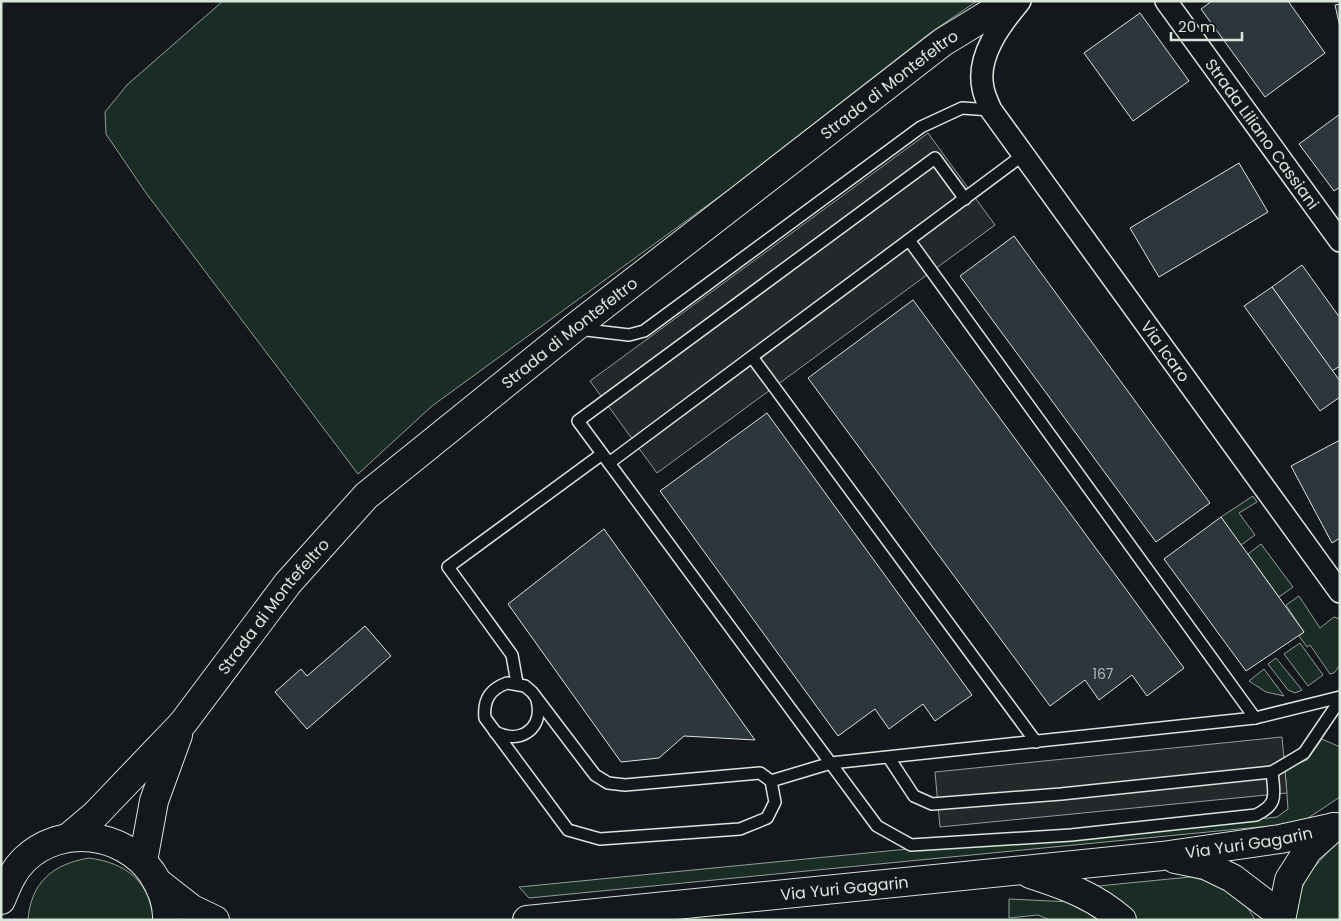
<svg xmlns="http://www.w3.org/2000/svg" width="1341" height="921" font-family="Poppins,sans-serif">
	<rect width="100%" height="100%" fill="#14181c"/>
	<g fill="#1a2d24" stroke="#939e99">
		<polygon points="223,1 977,1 930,33 727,191 432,406 358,474 146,193 106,134 105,112 127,85"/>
		<polygon points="1253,496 1257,502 1239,513 1255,535 1241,545 1221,517"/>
		<polygon points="1261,544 1293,587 1279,597 1248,554"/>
		<polygon points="1299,596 1320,628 1334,617 1340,619 1340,665 1334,673 1330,674 1310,645 1307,647 1299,636 1304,632 1286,605"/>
		<polygon points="1300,643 1323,675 1308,686 1284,654"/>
		<polygon points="1276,658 1302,690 1295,693 1288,690 1268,664"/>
		<polygon points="1264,669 1284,696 1266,692 1249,681"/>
		<polygon points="1322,739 1340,747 1340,797 1305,820 1280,825 529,898 519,887 908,849 1204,825 1277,817 1288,809 1285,769 1307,760"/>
		<path d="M1340,841V920H1296C1293,888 1318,860 1340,841Z"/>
		<path d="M89,858C126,863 150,881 153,920H28C31,881 54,864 89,858Z"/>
		<path d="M1190,877C1218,882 1242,894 1255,920H1135L1088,887Z"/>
		<polygon points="1009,899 1072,902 1099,920 1050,920 1038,915 1009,918"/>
	</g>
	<g fill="#24282b" stroke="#939e99">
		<polygon points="928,133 995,225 657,473 590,381"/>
		<polygon points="1282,737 1287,793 940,827 935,772"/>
	</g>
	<g fill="#2c363c" stroke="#d8e6dc">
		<polygon points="1212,1 1288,1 1325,53 1265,97 1201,9"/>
		<polygon points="1340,4 1340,27 1335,5"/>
		<polygon points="1140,13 1189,81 1133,121 1084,53"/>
		<polygon points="1340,114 1340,187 1334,191 1299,144"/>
		<polygon points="1239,163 1268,212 1159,277 1130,228"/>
		<polygon points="1014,236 1210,503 1156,542 960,276"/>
		<polygon points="1302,265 1340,318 1340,366 1332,371 1272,287"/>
		<polygon points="1272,287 1340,381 1340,397 1320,411 1244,306"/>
		<polygon points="913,300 1184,668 1147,696 1132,675 1099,700 1085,680 1050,706 808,378"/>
		<polygon points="767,413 972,695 935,721 923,704 889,729 875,709 838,736 660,491"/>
		<polygon points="1340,440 1340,538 1332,543 1291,466"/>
		<polygon points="1221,517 1304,632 1246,671 1164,559"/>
		<polygon points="604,529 755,740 684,736 659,758 621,762 508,604"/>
		<polygon points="365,626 391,656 307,729 275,692 301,669 307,676"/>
	</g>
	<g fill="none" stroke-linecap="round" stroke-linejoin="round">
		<g stroke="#d8e6dc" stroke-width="14">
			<g id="lane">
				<path d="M965,199L935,158L578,421L877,826L911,845L1071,835L1256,815C1279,804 1274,794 1272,772"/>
				<polyline points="909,240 1255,718"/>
				<polyline points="578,329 629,335 644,331 921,127 962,108 991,110"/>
				<polyline points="752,357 1036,742"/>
				<polyline points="609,463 1023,155"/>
				<path d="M507,683L525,686L532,692L595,775L608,783L625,785L760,773L771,781L775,802L767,818L740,829L600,839L568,830L485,718C483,700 490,689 507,683Z"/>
				<polyline points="517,683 512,655 448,567 602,454"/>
				<path d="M495,732C521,745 544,728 537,700"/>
				<polyline points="889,758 914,796 932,804 1061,794 1272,772 1304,753 1340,700"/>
				<polyline points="771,781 831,763 1255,718 1340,697"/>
			</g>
		</g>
		<g stroke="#d8e6dc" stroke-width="24">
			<g id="street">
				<path id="s1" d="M1020,1C1001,24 976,56 983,88C984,95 988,103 991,110L1340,592"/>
				<path id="s2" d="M1166,1L1340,241"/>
			</g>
		</g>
		<g stroke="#d8e6dc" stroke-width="30">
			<g id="secondary">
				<polyline points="1175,859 1205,865 1232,878 1281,915"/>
				<path d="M1030,874C1064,885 1095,896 1122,920"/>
				<polyline points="160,884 192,909 215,920"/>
				<path id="s3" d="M527,920L1162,856L1280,839L1335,827"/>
				<polyline points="1281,920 1289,880 1308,850 1334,827"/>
			</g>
		</g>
		<g stroke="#d8e6dc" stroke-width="30">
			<g id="primary">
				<path id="s4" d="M69,837L95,815L183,723L288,583L366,496L574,328L943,42L1010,1"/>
				<polyline points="143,861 154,801 178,735"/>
				<path d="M1,900C7,886 12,872 24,860C61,824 123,832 152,873C161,887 168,903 167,920"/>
			</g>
		</g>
		<use href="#lane" stroke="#14181c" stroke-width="11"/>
		<use href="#street" stroke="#14181c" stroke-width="21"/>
		<use href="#secondary" stroke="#14181c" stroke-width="28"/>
		<use href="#primary" stroke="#14181c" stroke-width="28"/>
	</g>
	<g text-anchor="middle" stroke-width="4" stroke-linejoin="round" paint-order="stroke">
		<g font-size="14" fill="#adbab4">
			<text x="1103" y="679">167</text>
		</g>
		<g font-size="16" fill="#d8e6dc" stroke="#14181c">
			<text dy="6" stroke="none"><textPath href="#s4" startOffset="1119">Strada di Montefeltro</textPath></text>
			<text dy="6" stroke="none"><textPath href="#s2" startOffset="164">Strada Liliano Cassiani</textPath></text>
			<text dy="6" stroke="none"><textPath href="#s4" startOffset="714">Strada di Montefeltro</textPath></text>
			<text dy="6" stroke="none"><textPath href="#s1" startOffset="419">Via Icaro</textPath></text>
			<text dy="6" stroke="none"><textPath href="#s4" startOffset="309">Strada di Montefeltro</textPath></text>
			<text dy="6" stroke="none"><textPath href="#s3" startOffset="726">Via Yuri Gagarin</textPath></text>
			<text dy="6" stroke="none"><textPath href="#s3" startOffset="319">Via Yuri Gagarin</textPath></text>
		</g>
	</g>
	<rect width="1341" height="921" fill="none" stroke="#d8e6dc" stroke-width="5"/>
	<path d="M1171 32v8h71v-8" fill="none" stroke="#d8e6dc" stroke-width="2.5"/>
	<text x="1178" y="32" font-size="15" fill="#d8e6dc" stroke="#14181c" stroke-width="4" paint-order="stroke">20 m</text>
</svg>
